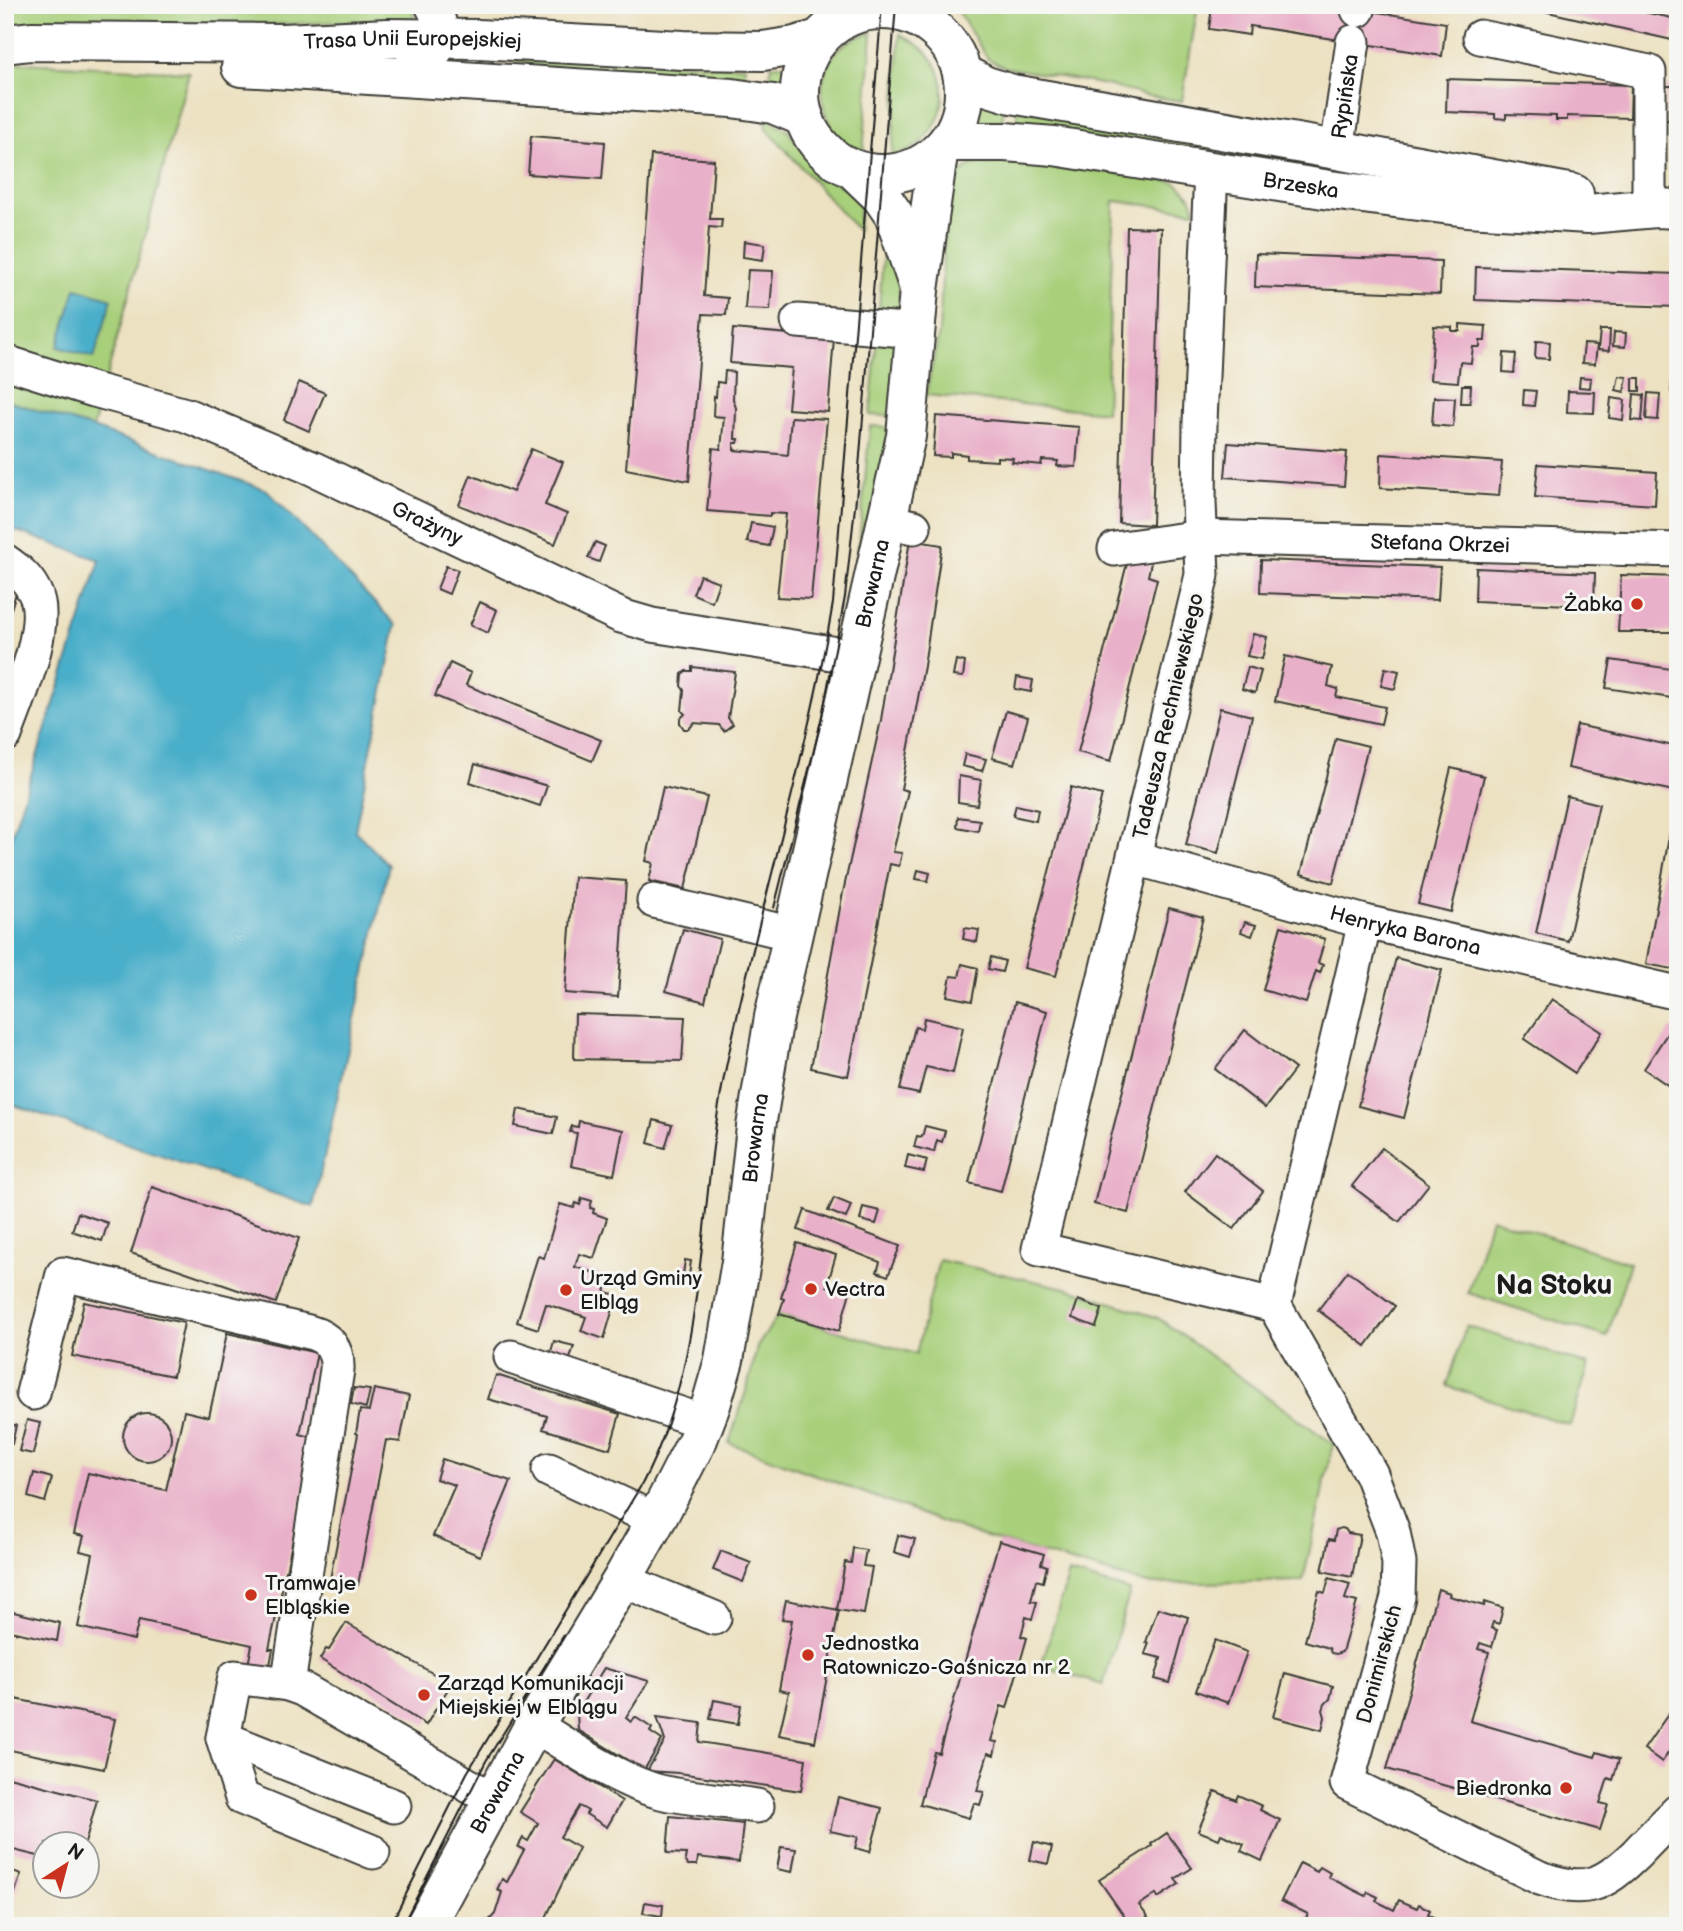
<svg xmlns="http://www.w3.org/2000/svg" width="1683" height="1931" font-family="'Balsamiq Sans',sans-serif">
	<rect width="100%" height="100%" fill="#f6f6f2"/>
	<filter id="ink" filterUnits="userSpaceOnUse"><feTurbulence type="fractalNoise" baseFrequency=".0143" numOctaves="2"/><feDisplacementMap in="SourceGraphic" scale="14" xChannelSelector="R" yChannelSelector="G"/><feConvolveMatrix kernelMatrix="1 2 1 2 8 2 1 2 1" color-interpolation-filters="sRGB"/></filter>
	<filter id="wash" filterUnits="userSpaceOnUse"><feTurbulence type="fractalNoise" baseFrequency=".00686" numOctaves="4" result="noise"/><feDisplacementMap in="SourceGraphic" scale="28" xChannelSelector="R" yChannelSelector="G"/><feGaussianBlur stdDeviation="1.57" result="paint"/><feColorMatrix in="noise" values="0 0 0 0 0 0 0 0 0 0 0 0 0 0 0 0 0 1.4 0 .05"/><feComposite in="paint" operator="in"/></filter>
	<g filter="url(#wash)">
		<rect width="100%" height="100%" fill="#ece1c1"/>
		<g fill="#a8cf7a" stroke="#62764b" stroke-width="2">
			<polygon points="5,5 413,5 414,19 5,35"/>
			<polygon points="954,5 1198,5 1182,101 1148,96 1106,85 1004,67 988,59"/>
			<path d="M872,33L863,154C807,131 807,44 872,33Z"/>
			<path d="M900,34C913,41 927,49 934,62C957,100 934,148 892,156Z"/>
			<polygon points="488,57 745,66 743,85 544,67"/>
			<polygon points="5,62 189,72 93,428 5,400"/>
			<polygon points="771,65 791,65 786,88 768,88"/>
			<polygon points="981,103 1004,106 1001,128 976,125"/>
			<polygon points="1018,108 1297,158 1298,165 1295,170 1015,129"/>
			<polygon points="765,117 787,130 821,173 843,187 860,194 858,231 766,128"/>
			<path d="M998,156L1175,182C1186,189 1192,197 1195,211L1114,201L1106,412L926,395L939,333L946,210C953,176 963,163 998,156Z"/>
			<polygon points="883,255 891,255 898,267 900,318 878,323"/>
			<polygon points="877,337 900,345 894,410 887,416 870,415"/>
			<polygon points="870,426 885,427 890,433 848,626 860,534"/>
			<polygon points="1491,1218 1630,1263 1607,1337 1468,1293"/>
			<polygon points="939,1260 1070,1289 1158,1318 1333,1444 1303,1581 1147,1584 975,1534 729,1443 748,1385 757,1347 779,1314 916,1354"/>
			<polygon points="1466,1326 1589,1365 1570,1425 1447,1386"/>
			<polygon points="1069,1573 1130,1591 1103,1685 1041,1666"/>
		</g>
		<g fill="#49aec9" stroke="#326572" stroke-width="2">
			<polygon points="76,288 112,299 94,358 58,347"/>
			<polygon points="5,400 93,428 267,490 396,625 355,831 389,865 313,1207 5,1102 5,856 100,560 5,527"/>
		</g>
		<g id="blocks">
			<g fill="#e9b0c9">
				<polygon points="1253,5 1333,5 1446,23 1442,56 1250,26 1249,35 1209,29 1212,7 1252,13"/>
				<polygon points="1517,5 1610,5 1677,19 1672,40"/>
				<polygon points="1447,79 1631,85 1630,118 1567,116 1567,120 1556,120 1556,116 1506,114 1506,119 1495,118 1495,114 1446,112"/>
				<polygon points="1666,86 1678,86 1678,120 1665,120"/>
				<polygon points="531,136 605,142 602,179 528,174"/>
				<polygon points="651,155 714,160 710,219 722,219 721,228 709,227 704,296 728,298 726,315 703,314 689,481 626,469"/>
				<polygon points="1127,227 1161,228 1152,525 1119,523"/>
				<polygon points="744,241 765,244 763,260 743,257"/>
				<polygon points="1256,254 1441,261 1440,294 1255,287"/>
				<polygon points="1476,267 1678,274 1678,307 1475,300"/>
				<polygon points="748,270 773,271 770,310 745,309"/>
				<polygon points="1460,324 1486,326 1485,341 1480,341 1480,347 1473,347 1471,363 1460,362 1458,382 1430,380 1434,326 1452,327 1452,331 1460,331"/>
				<polygon points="733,329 834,338 828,412 788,409 792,368 730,363"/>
				<polygon points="1600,330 1610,330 1609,351 1598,350"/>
				<polygon points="1614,332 1626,333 1625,347 1613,346"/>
				<polygon points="1536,341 1550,342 1549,359 1535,358"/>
				<polygon points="1584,344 1597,345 1595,364 1582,363"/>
				<polygon points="1504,353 1516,354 1514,373 1503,372"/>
				<polygon points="725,371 734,372 733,399 736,408 735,439 739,439 738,443 734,443 734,450 788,455 791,417 827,419 811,599 777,597 786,514 770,513 770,516 707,511 713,448 721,449 724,417 713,416 714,396 716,397 717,382 724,383"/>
				<polygon points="1619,376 1627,377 1624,392 1616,390"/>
				<polygon points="1580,377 1591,378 1590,388 1579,387"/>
				<rect x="1633" y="378" width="7" height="13"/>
				<polygon points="1672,379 1678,380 1678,393 1671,392"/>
				<polygon points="299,382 325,393 309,431 284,420"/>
				<polygon points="1462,385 1471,385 1470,403 1461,403"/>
				<polygon points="1524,390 1536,391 1534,406 1523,405"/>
				<polygon points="1568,391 1595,392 1594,413 1567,412"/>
				<polygon points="1648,393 1660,394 1658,420 1646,419"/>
				<polygon points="1634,394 1644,395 1642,421 1632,420"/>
				<polygon points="1434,397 1455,398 1453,427 1432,425"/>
				<polygon points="1611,398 1625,400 1623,420 1609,418"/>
				<polygon points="936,416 1079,427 1076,467 1057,466 1058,461 1042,460 1041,465 1012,462 1013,458 997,457 997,461 967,459 967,455 951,453 951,457 933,456"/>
				<polygon points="1228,443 1347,452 1344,486 1225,477"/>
				<polygon points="531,449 563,462 545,505 567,514 555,544 459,505 471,475 513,492"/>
				<polygon points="1381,454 1502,462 1499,496 1380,488"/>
				<polygon points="1538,464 1657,472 1655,505 1535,497"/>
				<polygon points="751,523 773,527 769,546 747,542"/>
				<polygon points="910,540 942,545 924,666 901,789 908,791 893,852 902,853 899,866 890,864 848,1076 811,1068 842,897 881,720"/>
				<polygon points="595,542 605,546 599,562 588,558"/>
				<polygon points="1130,552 1152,558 1148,576 1157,579 1111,761 1078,752"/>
				<polygon points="1261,560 1440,567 1438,600 1260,593"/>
				<polygon points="446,566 458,570 449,594 437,589"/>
				<polygon points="1476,568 1595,573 1594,606 1475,601"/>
				<polygon points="700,575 719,582 712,602 693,594"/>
				<polygon points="1621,575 1678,577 1678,632 1618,632"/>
				<polygon points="5,586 17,590 6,625 5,625"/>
				<polygon points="480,602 497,610 488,633 470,625"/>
				<polygon points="1253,634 1267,637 1262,659 1247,656"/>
				<polygon points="1285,656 1332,667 1328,686 1338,689 1336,697 1385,707 1381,724 1275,701"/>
				<polygon points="956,660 965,662 963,677 953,676"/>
				<polygon points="1611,660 1678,670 1678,699 1606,688"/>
				<polygon points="450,663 471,673 466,685 601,740 592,761 435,696"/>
				<polygon points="692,667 735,672 728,718 733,724 724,731 719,725 694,723 689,729 684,729 680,723 680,719 685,714 682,711 684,690 681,686 682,674 686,671 692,671"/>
				<polygon points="1248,667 1261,671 1255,693 1242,689"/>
				<polygon points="1385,668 1399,671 1395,689 1381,686"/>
				<polygon points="1017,677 1033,680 1031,692 1015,689"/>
				<polygon points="1220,708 1252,716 1218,853 1186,845"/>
				<polygon points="1006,711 1028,717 1015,764 992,758"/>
				<polygon points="1577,725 1678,747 1678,792 1568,768"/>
				<polygon points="1336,738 1368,746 1333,883 1301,874"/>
				<polygon points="965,754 986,759 982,771 962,766"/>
				<polygon points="475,764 547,786 540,806 470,782"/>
				<polygon points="1451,768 1484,776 1451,912 1418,904"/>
				<polygon points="959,776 981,780 977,805 958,802"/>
				<polygon points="663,787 707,797 685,889 649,881 653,863 646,861"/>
				<polygon points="1071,787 1102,795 1056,976 1024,968"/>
				<polygon points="1567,796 1599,804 1568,941 1536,933"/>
				<polygon points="1016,805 1038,810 1036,821 1013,816"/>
				<polygon points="958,817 980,820 978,831 957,827"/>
				<polygon points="1671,826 1678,827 1678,970 1646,964"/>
				<polygon points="918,870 930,873 928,881 916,879"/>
				<polygon points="574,877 626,881 618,997 565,993"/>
				<polygon points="1169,908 1203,917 1128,1213 1094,1204"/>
				<polygon points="1245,922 1256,925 1252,936 1241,932"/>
				<polygon points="1281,926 1325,939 1318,963 1323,965 1320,973 1316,971 1306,1003 1263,990"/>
				<polygon points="965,928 979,930 977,942 963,939"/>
				<polygon points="683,929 720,939 705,1002 666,991"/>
				<polygon points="991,957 1005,961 1002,972 988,969"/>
				<polygon points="1396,958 1442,970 1404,1118 1358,1106"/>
				<polygon points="962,964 978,968 972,1001 947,996 951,976 959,977"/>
				<polygon points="1552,999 1602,1032 1575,1073 1524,1039"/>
				<polygon points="1015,1002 1047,1011 1001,1191 969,1183"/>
				<polygon points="575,1014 685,1017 682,1061 574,1059"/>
				<polygon points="924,1018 963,1027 953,1073 926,1067 919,1094 900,1090 915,1027 922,1029"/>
				<polygon points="1671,1028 1678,1033 1678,1092 1644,1069"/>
				<polygon points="1245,1030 1295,1069 1265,1108 1215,1069"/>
				<polygon points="518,1109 557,1117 553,1134 515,1126"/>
				<polygon points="654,1120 672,1125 665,1148 648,1143"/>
				<polygon points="579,1121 623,1130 614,1175 571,1166 577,1133 570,1132 572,1126 578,1127"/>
				<polygon points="925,1126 945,1131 942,1142 937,1140 934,1152 914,1147 917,1136 922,1137"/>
				<polygon points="1382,1148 1429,1184 1399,1222 1352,1186"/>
				<polygon points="1215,1153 1263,1191 1234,1229 1185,1192"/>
				<polygon points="908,1155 927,1160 924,1172 905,1168"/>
				<polygon points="152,1187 299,1238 276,1303 131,1253"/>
				<polygon points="582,1198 592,1201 590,1208 594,1209 593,1213 607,1218 594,1258 579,1254 575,1267 606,1276 603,1286 606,1289 605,1292 617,1295 604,1339 581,1331 586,1317 546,1304 538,1329 517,1322 538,1256 544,1258 560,1204 574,1208 576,1203 580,1205"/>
				<polygon points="834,1198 851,1205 846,1218 828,1211"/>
				<polygon points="863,1207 880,1211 876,1224 860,1220"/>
				<polygon points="805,1210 900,1246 888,1276 877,1272 880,1262 798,1230"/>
				<polygon points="78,1213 108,1223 102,1241 72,1231"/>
				<polygon points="797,1243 836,1255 827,1286 850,1292 839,1331 779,1314 784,1299 781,1298"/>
				<polygon points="685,1260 691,1261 688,1283 682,1282"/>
				<polygon points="1348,1271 1395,1306 1366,1346 1318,1310"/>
				<polygon points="1078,1300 1102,1309 1096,1327 1072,1318"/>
				<polygon points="84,1302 184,1323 173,1376 72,1356"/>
				<polygon points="227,1333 317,1353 300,1434 315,1438 269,1649 273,1649 269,1670 248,1665 252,1645 139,1620 134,1640 78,1627 93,1554 80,1551 84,1536 74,1534 88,1473 166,1490 184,1411 209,1417"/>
				<polygon points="554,1341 574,1346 568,1365 549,1359"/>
				<polygon points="496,1375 620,1414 610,1449 543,1429 547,1416 488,1399"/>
				<polygon points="354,1388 370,1390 366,1408 351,1404"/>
				<polygon points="374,1389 409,1396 400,1442 386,1440 358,1585 330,1579 358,1434 356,1433 360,1410 369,1411"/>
				<circle cx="147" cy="1437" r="24"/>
				<polygon points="27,1420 40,1423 33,1454 19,1451"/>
				<polygon points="7,1424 16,1425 12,1444 5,1442"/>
				<polygon points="442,1459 511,1481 480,1556 433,1536 455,1485 436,1479"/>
				<polygon points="34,1473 52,1478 45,1502 28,1497"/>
				<polygon points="1341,1528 1345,1529 1348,1533 1360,1535 1352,1577 1322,1571 1329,1539 1334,1540 1336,1530"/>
				<polygon points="898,1535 915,1539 910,1557 894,1552"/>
				<polygon points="999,1541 1044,1554 1041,1564 1047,1566 1043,1582 1036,1580 1031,1601 1037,1602 1032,1619 1026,1617 1021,1636 1027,1638 1007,1708 1001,1706 991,1741 997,1742 994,1755 988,1753 977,1791 984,1792 980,1805 974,1803 969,1818 920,1804 934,1752 939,1753"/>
				<polygon points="853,1548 866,1550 863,1566 872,1567 864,1614 837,1610 845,1562 851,1563"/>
				<polygon points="721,1551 751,1563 743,1582 713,1570"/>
				<polygon points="1329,1578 1350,1584 1345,1599 1357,1602 1342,1652 1336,1654 1331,1653 1329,1648 1305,1641 1319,1591 1325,1593"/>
				<polygon points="1438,1589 1450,1593 1449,1596 1484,1606 1485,1602 1503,1608 1499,1624 1493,1622 1491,1628 1497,1630 1492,1647 1480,1643 1478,1649 1489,1652 1470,1721 1595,1757 1597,1752 1619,1759 1613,1780 1608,1778 1600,1803 1608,1805 1600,1830 1387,1769"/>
				<polygon points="786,1600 839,1610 815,1742 779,1735 789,1692 779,1690 792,1620 782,1619"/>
				<polygon points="1158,1608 1188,1617 1170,1683 1155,1679 1161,1658 1145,1654 1149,1643 1146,1642"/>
				<polygon points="5,1610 60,1623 57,1641 5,1630"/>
				<polygon points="346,1623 451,1684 426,1725 320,1659 326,1649 329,1650"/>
				<polygon points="1215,1640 1247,1652 1228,1703 1196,1691"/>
				<polygon points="604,1668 649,1681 626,1718 631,1722 635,1717 652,1728 650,1732 662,1740 644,1770 578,1730 577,1712"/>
				<polygon points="1285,1673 1333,1686 1330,1699 1325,1704 1323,1710 1325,1717 1322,1730 1273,1717"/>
				<polygon points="5,1697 115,1719 104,1769 5,1749"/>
				<polygon points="714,1700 741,1705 738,1724 710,1719"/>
				<polygon points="1671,1710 1678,1714 1678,1738 1662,1762 1644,1749"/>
				<polygon points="657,1717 701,1723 699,1742 806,1759 801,1791 679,1773 647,1771 665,1741"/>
				<polygon points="554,1759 622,1801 607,1827 586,1814 588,1811 579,1806 560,1837 579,1848 542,1926 479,1926 481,1921 486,1924 495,1914 502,1892 497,1890 502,1879 507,1882 524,1850 518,1847 523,1838 528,1841 538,1823 520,1812"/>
				<polygon points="5,1776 97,1800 85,1843 46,1843 46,1858 5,1848"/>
				<polygon points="1215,1791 1236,1800 1238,1795 1262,1806 1260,1810 1280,1820 1262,1861 1241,1851 1244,1844 1221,1834 1219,1839 1198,1831"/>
				<polygon points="838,1797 882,1808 870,1852 855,1848 858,1837 830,1831"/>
				<polygon points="670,1816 743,1824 739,1862 698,1857 697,1865 688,1865 685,1860 686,1854 667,1853"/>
				<polygon points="1167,1833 1192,1868 1175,1879 1179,1884 1158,1898 1156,1894 1139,1905 1148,1917 1136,1926 1131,1926 1099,1880 1152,1846 1151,1844"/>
				<polygon points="1034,1842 1052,1847 1048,1864 1030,1860"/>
				<polygon points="781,1847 796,1849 792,1872 777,1869"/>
				<polygon points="1300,1863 1317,1872 1320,1867 1330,1873 1328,1877 1366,1896 1368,1892 1378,1897 1376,1901 1394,1910 1399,1900 1417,1908 1419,1904 1430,1910 1428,1914 1451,1926 1322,1926 1306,1918 1308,1914 1281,1901"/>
				<polygon points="5,1868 21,1874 6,1919 5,1919"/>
				<polygon points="645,1902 663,1905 662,1916 643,1913"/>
			</g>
		</g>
	</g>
	<g filter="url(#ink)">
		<use href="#blocks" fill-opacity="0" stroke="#3b3a35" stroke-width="2"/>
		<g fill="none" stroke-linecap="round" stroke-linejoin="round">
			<g stroke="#3b3a35" stroke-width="37">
				<g id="minor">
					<polyline points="1358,10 1359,5"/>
					<polyline points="1480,37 1649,72 1649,190 1656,208"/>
					<path d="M400,75C433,56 455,48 432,5"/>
					<path id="s1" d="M1337,150L1353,42"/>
					<path d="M1211,171L1200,422L1199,502L1202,575L1039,1249L1274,1305L1371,1474L1393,1532L1399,1563L1398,1597L1347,1783L1540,1878C1584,1894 1603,1886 1636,1854C1650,1839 1664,1825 1678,1811"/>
					<polyline points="798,321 916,331"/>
					<path id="s2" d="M5,362L94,390L186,415L314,469L621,616L652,625L857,657"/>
					<polyline points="888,522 914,527"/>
					<path id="s3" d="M1115,549L1201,537L1678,550"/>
					<path d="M5,561C18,570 28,578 35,593C51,625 17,701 5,735"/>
					<path id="s4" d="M1135,858L1365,922L1678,993"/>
					<polyline points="654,901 793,934"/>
					<polyline points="1274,1305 1365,922"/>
					<polyline points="511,1357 704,1422"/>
					<path d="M33,1393L63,1274L309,1332C330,1338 338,1349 337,1370L288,1684L302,1689L492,1799"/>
					<polyline points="549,1470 656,1520"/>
					<polyline points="622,1580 714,1618"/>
					<polyline points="288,1684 235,1677 223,1738 242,1798 373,1852"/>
					<path d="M534,1725C571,1748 623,1784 665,1793C695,1799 727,1801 757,1806"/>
					<polyline points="223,1738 394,1806"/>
				</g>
			</g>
			<g stroke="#3b3a35" stroke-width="42">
				<g id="major">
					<circle cx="882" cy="92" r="82"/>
					<path id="s5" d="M5,44L31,41L283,43L388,38L478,39L683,50L763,51L795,46L819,39"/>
					<polyline points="241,67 732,98 773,104 804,117"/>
					<polyline points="963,74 986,86 1012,94 1337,150 1574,194"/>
					<path id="s6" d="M949,142H1005L1054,146L1330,190L1467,207L1588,214L1656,208L1678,209"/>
					<polyline points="854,170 881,196 894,215 918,285"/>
					<path id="s7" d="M425,1926L534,1725L622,1580L660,1513L698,1439L711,1405L724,1360L741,1262L756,1127L774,1017L906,436L919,290L938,154"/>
				</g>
			</g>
			<use href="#minor" stroke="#fff" stroke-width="33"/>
			<use href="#major" stroke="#fff" stroke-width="38"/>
			<g stroke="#1c1c1c" stroke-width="2">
				<polyline points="774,908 821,722 845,597 858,480 896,5"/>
				<path d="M390,1926L467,1773L642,1484C708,1359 697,1213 724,1077C756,918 806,763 833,603L882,5"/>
				<polyline points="402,1926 486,1761 564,1635"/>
			</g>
		</g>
	</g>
	<g fill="#c8321e" stroke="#f6f6f2" stroke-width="2.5">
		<circle cx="1637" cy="604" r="7"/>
		<circle cx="811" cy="1289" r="7"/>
		<circle cx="566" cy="1290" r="7"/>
		<circle cx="251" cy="1595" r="7"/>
		<circle cx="808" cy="1655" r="7"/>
		<circle cx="424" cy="1695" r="7"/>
		<circle cx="1566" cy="1788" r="7"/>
	</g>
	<g text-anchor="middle" stroke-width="6" stroke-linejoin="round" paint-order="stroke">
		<g font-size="21" fill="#1c1c1c" stroke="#f6f6f2">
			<text dy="7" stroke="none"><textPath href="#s5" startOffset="408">Trasa Unii Europejskiej</textPath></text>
			<text dy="7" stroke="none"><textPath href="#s1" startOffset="54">Rypińska</textPath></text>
			<text dy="7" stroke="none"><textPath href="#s6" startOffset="355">Brzeska</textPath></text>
			<text dy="7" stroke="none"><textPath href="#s2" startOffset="453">Grażyny</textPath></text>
			<text dy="7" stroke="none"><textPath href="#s3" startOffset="326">Stefana Okrzei</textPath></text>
			<text dy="7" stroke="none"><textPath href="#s7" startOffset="1433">Browarna</textPath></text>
			<text transform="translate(1168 716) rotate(-77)" y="7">Tadeusza Rechniewskiego</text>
			<text dy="7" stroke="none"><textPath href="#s4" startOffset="280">Henryka Barona</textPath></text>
			<text dy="7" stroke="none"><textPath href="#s7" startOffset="866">Browarna</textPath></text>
			<text transform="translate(1379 1664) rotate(-75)" y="7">Donimirskich</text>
			<text dy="7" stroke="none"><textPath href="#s7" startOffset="152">Browarna</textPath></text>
		</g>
		<g font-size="21" fill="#1c1c1c" stroke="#f6f6f2" text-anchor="start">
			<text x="1623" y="611" text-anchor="end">Żabka</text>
			<text x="580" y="1285">Urząd Gminy<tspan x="580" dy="24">Elbląg</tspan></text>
			<text x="825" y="1296">Vectra</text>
			<text x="265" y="1590">Tramwaje<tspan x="265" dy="24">Elbląskie</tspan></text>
			<text x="822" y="1650">Jednostka<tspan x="822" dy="24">Ratowniczo-Gaśnicza nr 2</tspan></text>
			<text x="438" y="1690">Zarząd Komunikacji<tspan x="438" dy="24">Miejskiej w Elblągu</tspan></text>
			<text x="1552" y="1795" text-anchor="end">Biedronka</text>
		</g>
		<g font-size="28" font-weight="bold" fill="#1c1c1c" stroke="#f6f6f2">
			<text x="1554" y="1294">Na Stoku</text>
		</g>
	</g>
	<rect width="1683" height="1931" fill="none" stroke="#f6f6f2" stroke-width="28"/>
	<g transform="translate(66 1865) rotate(36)"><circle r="33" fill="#f6f6f2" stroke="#9f9f9c" stroke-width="2"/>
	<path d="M0-5L12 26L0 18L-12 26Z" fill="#c8321e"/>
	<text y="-10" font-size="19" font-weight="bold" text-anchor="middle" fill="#1c1c1c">N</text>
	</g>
</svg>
